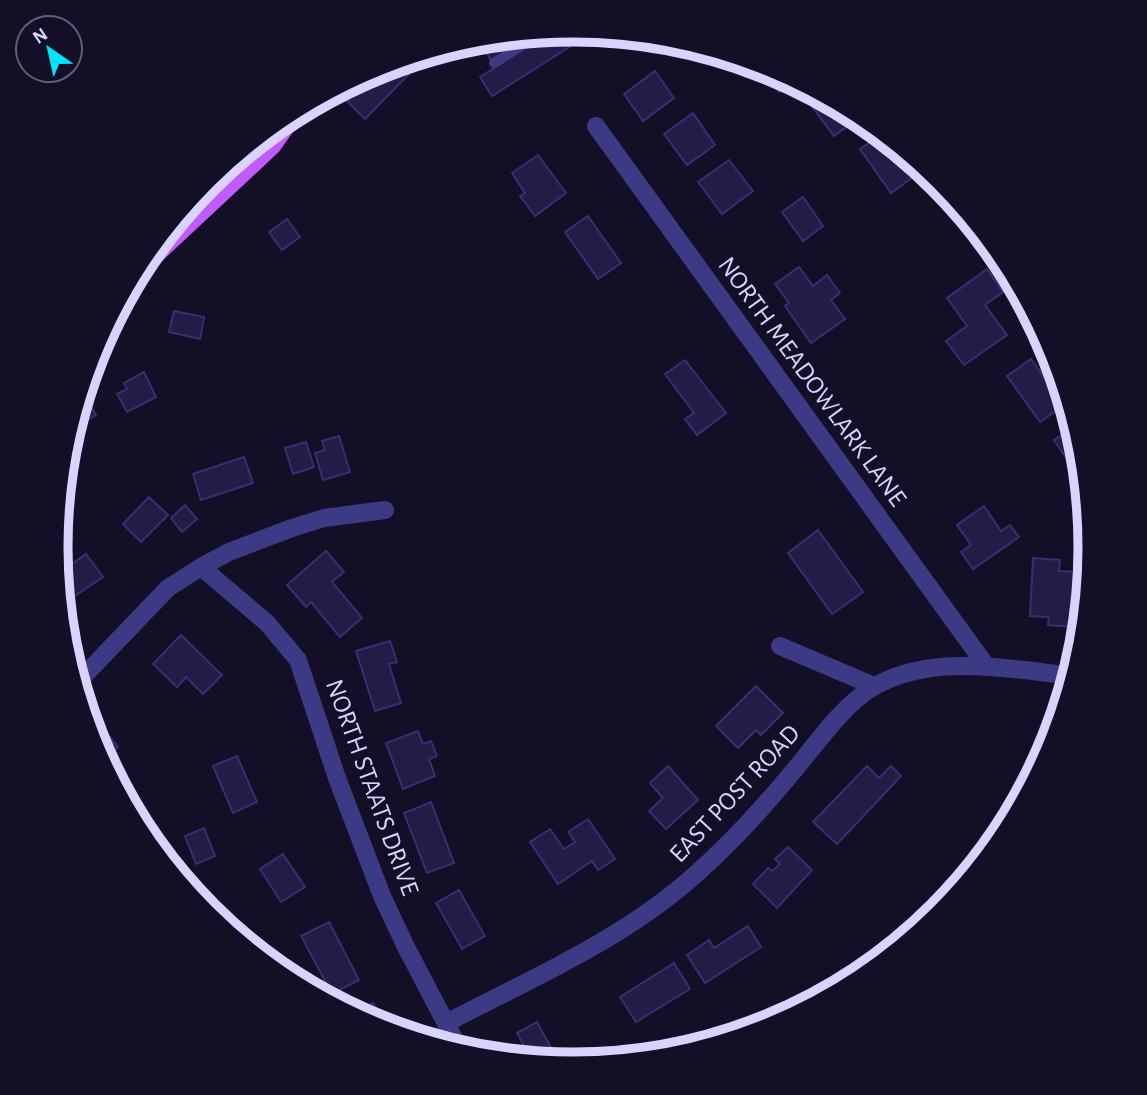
<svg xmlns="http://www.w3.org/2000/svg" width="1147" height="1095" font-family="'Alegreya Sans',sans-serif">
	<rect width="100%" height="100%" fill="#130f26"/>
	<g fill="#241b47" stroke="#3b2d73" stroke-width="2">
		<polygon points="561,31 571,46 492,96 480,77 551,32"/>
		<polygon points="587,31 611,33 595,44"/>
		<polygon points="532,34 491,60 478,39"/>
		<polygon points="397,63 409,74 365,119 347,101 380,68"/>
		<polygon points="760,66 772,69 795,81 779,92"/>
		<polygon points="655,71 674,98 643,121 624,94"/>
		<polygon points="818,94 860,117 834,136 808,101"/>
		<polygon points="693,113 715,145 687,165 664,134"/>
		<polygon points="882,134 913,177 891,193 860,149"/>
		<polygon points="538,155 566,193 535,216 520,196 525,193 512,173"/>
		<polygon points="729,160 753,191 722,214 698,182"/>
		<polygon points="803,197 823,226 803,241 782,212"/>
		<polygon points="588,216 621,263 598,279 565,232"/>
		<polygon points="287,219 300,237 282,250 269,232"/>
		<polygon points="799,267 813,286 827,275 840,293 831,300 845,319 811,343 785,306 789,303 775,284"/>
		<polygon points="987,269 1003,292 985,305 1007,335 964,365 946,341 967,326 947,298"/>
		<polygon points="174,311 204,317 200,339 169,332"/>
		<polygon points="1031,359 1064,405 1040,422 1007,376"/>
		<polygon points="685,360 726,413 697,435 685,419 694,413 665,374"/>
		<polygon points="144,372 156,397 127,412 117,394 127,389 124,383"/>
		<polygon points="82,392 96,415 75,428 72,424"/>
		<polygon points="1075,426 1081,447 1085,485 1054,440"/>
		<polygon points="339,436 350,472 323,480 315,453 325,450 322,441"/>
		<polygon points="306,442 314,467 293,474 285,448"/>
		<polygon points="244,457 253,483 201,500 193,474"/>
		<polygon points="149,497 168,515 141,542 123,524"/>
		<polygon points="185,505 197,519 182,532 171,518"/>
		<polygon points="984,506 1001,531 1010,525 1019,537 973,569 961,552 971,545 957,525"/>
		<polygon points="818,530 863,592 832,614 788,553"/>
		<polygon points="1089,530 1091,548 1091,552 1080,536"/>
		<polygon points="326,551 344,572 332,582 362,618 340,637 311,602 306,607 287,585"/>
		<polygon points="86,554 103,577 69,600 60,586 58,574"/>
		<polygon points="1033,558 1060,560 1059,571 1078,572 1074,627 1048,625 1049,617 1030,616"/>
		<polygon points="181,635 222,675 203,694 186,677 177,687 153,664"/>
		<polygon points="390,641 397,662 389,664 401,703 375,711 356,651"/>
		<polygon points="756,686 783,713 761,735 756,730 738,748 716,726"/>
		<polygon points="101,726 118,747 103,760 92,734"/>
		<polygon points="418,731 423,744 431,741 437,756 429,759 435,776 403,789 386,743"/>
		<polygon points="237,756 257,802 233,813 213,766"/>
		<polygon points="668,766 698,800 666,829 649,811 663,798 650,783"/>
		<polygon points="867,766 879,778 891,766 901,776 837,844 813,822"/>
		<polygon points="431,802 454,863 427,873 404,813"/>
		<polygon points="588,819 615,859 598,870 592,861 558,884 530,842 550,829 564,849 575,842 568,832"/>
		<polygon points="204,828 215,856 196,864 185,836"/>
		<polygon points="788,847 812,870 777,908 753,884 768,868 772,871 780,864 775,859"/>
		<polygon points="283,854 305,887 281,902 260,869"/>
		<polygon points="459,890 485,936 462,949 436,903"/>
		<polygon points="329,922 359,980 332,994 301,936"/>
		<polygon points="748,926 761,947 705,983 687,955 709,940 714,948"/>
		<polygon points="674,963 690,989 636,1022 620,997"/>
		<polygon points="373,1003 388,1030 354,1014"/>
		<polygon points="537,1022 560,1064 532,1061 517,1033"/>
	</g>
	<g fill="none" stroke-linecap="round" stroke-linejoin="round">
		<polyline stroke="#3d3a85" stroke-width="10" points="494,63 541,33"/>
		<g stroke="#3d3a85" stroke-width="18">
			<polyline points="596,126 987,667"/>
			<polyline points="201,567 267,623 298,660 337,778 382,896 406,947 461,1052"/>
			<polyline points="780,646 874,686"/>
			<polyline points="76,684 168,588 201,567 229,552 292,528 324,518 385,510"/>
			<path d="M446,1023C531,979 624,939 696,874C730,844 762,809 791,774C815,746 843,704 875,686C934,653 1009,669 1073,676"/>
		</g>
		<polyline stroke="#c25bff" stroke-width="18" points="135,274 272,146 296,112"/>
	</g>
	<g text-anchor="middle" stroke-width="5" stroke-linejoin="round" paint-order="stroke">
		<g font-size="26" fill="#d9d4ff" stroke="#130f26">
			<text transform="translate(813 381) rotate(54)" y="9">NORTH MEADOWLARK LANE</text>
			<text transform="translate(373 787) rotate(70)" y="9">NORTH STAATS DRIVE</text>
			<text transform="translate(734 793) rotate(-47)" y="9">EAST POST ROAD</text>
		</g>
	</g>
	<path d="M0 0H1147V1095H0ZM68 547a505 505 0 1 1 1010 0a505 505 0 1 1-1010 0Z" fill="#130f26" fill-rule="evenodd"/>
	<path fill="none" stroke="#d9d4ff" stroke-width="9" d="M68 547a505 505 0 1 1 1010 0a505 505 0 1 1-1010 0Z"/>
	<g transform="translate(49 49) rotate(326)"><circle r="33" fill="#130f26" stroke="#625e7d" stroke-width="2"/>
	<path d="M0-5L12 26L0 18L-12 26Z" fill="#00e5ff"/>
	<text y="-10" font-size="19" font-weight="bold" text-anchor="middle" fill="#d9d4ff">N</text>
	</g>
</svg>
